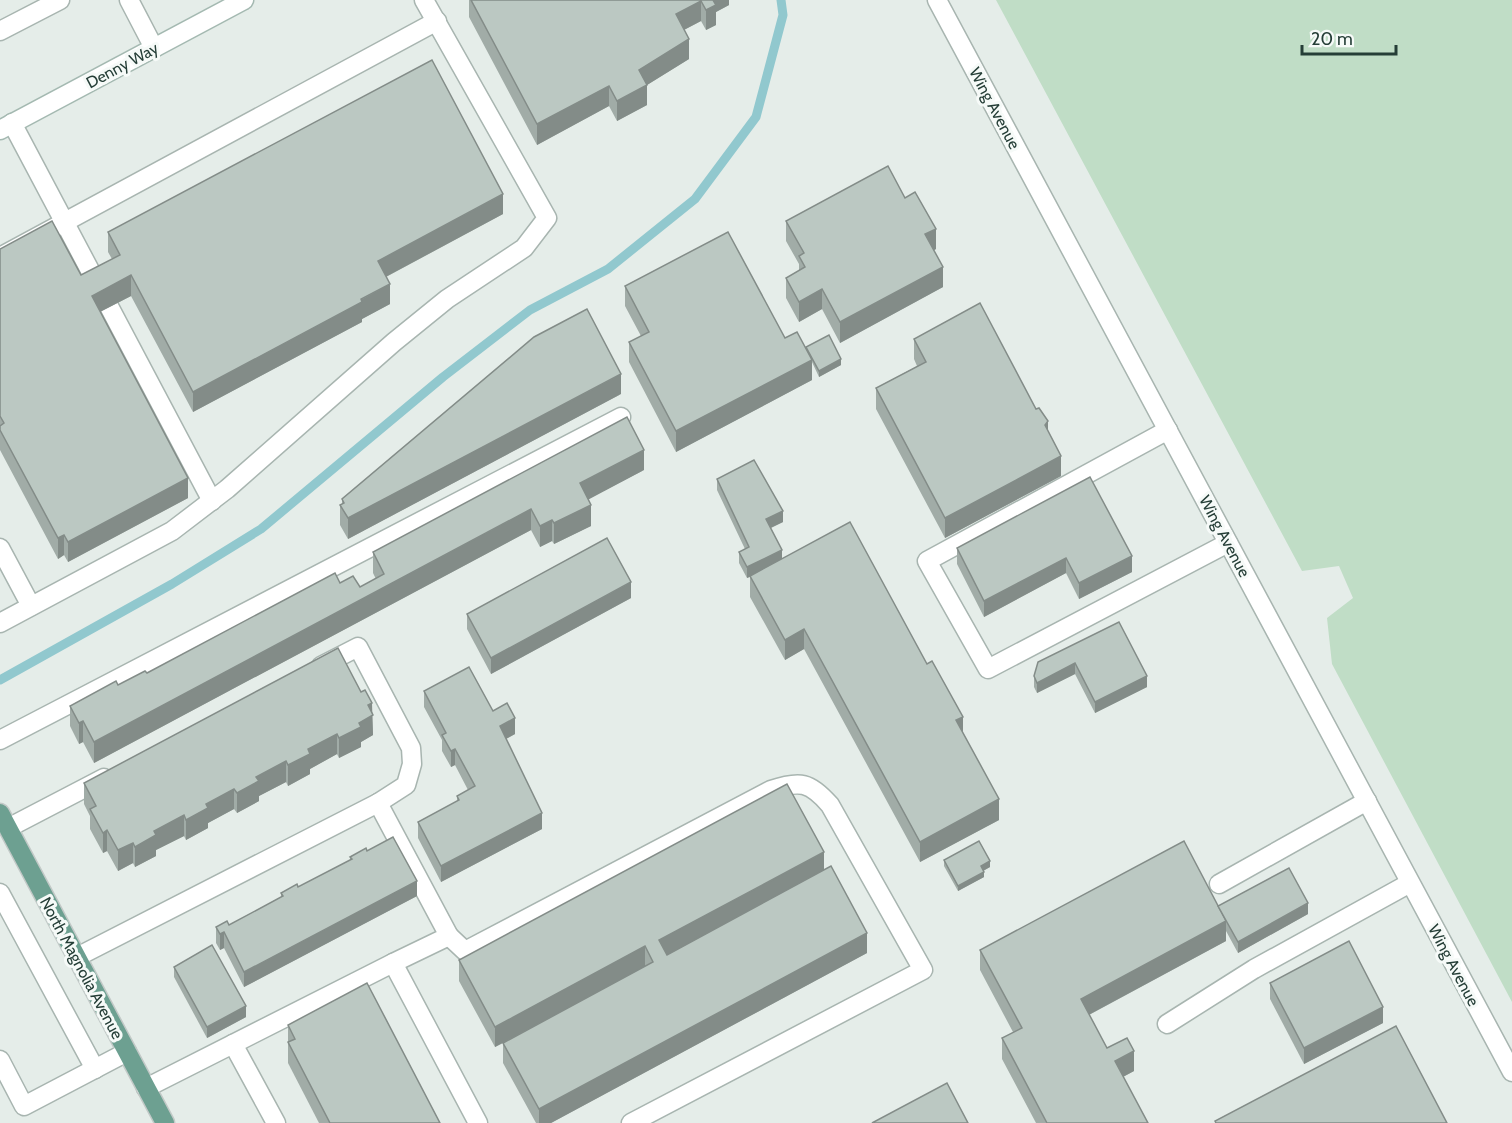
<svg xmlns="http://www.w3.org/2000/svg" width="1512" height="1123" font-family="Cabin,sans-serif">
	<rect width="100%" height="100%" fill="#e5ede9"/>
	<polygon fill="#c0ddc6" points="996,0 1512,0 1512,1002 1332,664 1327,618 1353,598 1339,566 1302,571"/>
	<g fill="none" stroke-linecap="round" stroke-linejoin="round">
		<polyline stroke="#91c8ce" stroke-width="9" points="0,680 172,584 261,529 443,377 530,310 608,269 695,199 756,117 783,15 781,0"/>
		<g stroke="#a8b5b0" stroke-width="21">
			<g id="lane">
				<polyline points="129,0 154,48"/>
				<polyline points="0,31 60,0"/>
				<polyline points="12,123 212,501"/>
				<polyline points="0,257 437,21"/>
				<polyline points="1168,430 927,561 988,669 1228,543"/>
				<polyline points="0,548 31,606"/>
				<polyline points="0,623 172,531 227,489 394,342 447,299 524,248 547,218 424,0"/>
				<polyline points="0,740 621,417"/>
				<polyline points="378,803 449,936 393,963"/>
				<polyline points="8,828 104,778"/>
				<polyline points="1219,884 1367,801"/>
				<polyline points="0,893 95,1069"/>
				<path d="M449,936L465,951L771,790C800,780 810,782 830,805L923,970L631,1123"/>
				<polyline points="77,957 378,803 406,785 412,764 411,748 358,647 321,666"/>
				<polyline points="1167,1024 1254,969 1410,883"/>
				<polyline points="233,1044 276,1123"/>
				<polyline points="0,1060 24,1106 127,1052"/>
				<polyline points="146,1088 393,963 478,1123"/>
			</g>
		</g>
		<g stroke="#a8b5b0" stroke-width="21">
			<polyline id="street" points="937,0 1512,1072"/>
		</g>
		<g stroke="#a4b9b1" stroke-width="21">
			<polyline id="secondary" points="0,130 244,0"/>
		</g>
		<g stroke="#c2c9c7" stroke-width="21">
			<polyline id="primary" points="0,813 165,1123"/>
		</g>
		<use href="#lane" stroke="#fff" stroke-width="18"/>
		<use href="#street" stroke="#fff" stroke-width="18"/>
		<use href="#secondary" stroke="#fff" stroke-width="18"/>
		<use href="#primary" stroke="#6da091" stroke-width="18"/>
	</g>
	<g fill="#a1aca7">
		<polygon points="469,0 729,0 729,5 716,12 716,25 706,30 701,21 684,30 689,59 647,85 647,105 617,121 609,106 537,145 469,17"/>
		<polygon points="905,198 936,249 934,250 943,287 840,343 822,309 799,322 786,298 786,278 799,271 799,264 786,241 786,221"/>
		<polygon points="503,214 386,277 390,304 362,319 362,322 193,412 131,296 100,312 188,498 68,562 64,555 58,559 0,450 0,249 81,275 112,259 108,252 108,232"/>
		<polygon points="625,286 785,338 806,350 806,347 841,365 819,377 812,362 812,380 676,452 629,362 629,342 641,336 625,306"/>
		<polygon points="914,339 1048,432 1061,476 945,538 876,409 876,388 917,366 914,359"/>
		<polygon points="621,394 348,539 340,525 340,505 342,504 342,499"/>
		<polygon points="644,470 588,499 591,526 554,544 552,541 540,547 531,530 94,763 83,742 79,744 70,726 70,706 147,673 340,583 360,587 376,579 373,573 373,552"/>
		<polygon points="717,479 783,522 771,528 782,559 963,733 999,820 920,862 804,649 785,660 750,597 750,577 747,578 739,563 739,552 745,549 717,490"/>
		<polygon points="957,548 1132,556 1132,572 1079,599 1066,573 984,617 957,564"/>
		<polygon points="631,598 491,674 467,629 467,614"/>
		<polygon points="1119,622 1147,687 1095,713 1075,674 1037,693 1034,687 1034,676"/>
		<polygon points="424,691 493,711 515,734 506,739 542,829 441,882 418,838 418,822 457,802 457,796 468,790 455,765 451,767 442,751 442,740 424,707"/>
		<polygon points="372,713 373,735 361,742 361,747 339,758 337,754 310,769 310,774 288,786 286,782 259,796 259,801 237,813 234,809 208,823 208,828 186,840 184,836 156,850 156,856 135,867 133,863 118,871 107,851 103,853 90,829 90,816 84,804 84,783"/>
		<polygon points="367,851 417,896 244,987 224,948 220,950 216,943 216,927 229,925 281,897 281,893 298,887 350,860 350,857"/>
		<polygon points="944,860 990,867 983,871 984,877 958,891 944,866"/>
		<polygon points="824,871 867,953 551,1123 536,1123 503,1063 503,1043 495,1047 459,981 459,960"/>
		<polygon points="1218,906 1308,914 1238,953 1226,931 1226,941 1089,1015 1107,1048 1134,1071 1123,1077 1148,1123 1036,1123 1002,1059 1002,1038 1013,1032 980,970 980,950"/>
		<polygon points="174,967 246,1017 207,1038 174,977"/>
		<polygon points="1270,983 1383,1023 1304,1064 1270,999"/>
		<polygon points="288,1025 440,1123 319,1123 288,1063"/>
	</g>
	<g fill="#838c88">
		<polygon points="711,0 729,0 729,5 716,12 716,25 706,30 706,10"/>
		<polygon points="701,1 701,21 676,34 676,14"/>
		<polygon points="689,39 689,59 647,85 647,105 617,121 617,101 639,70"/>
		<polygon points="609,86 609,106 537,145 537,124"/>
		<polygon points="503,194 503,214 378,281 378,261"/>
		<polygon points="936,229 936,249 925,255 925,234"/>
		<polygon points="943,267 943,287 840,343 840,322"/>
		<polygon points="131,275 131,296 92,316 92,296"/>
		<polygon points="390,284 390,304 362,319 362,322 193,412 193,392"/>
		<polygon points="822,289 822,309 799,322 799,302"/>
		<polygon points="841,359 841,365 819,377 819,371"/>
		<polygon points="812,360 812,380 676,452 676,431"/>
		<polygon points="621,374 621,394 348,539 348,518"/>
		<polygon points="1048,421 1048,442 1045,425"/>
		<polygon points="644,450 644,470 580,504 580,483"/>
		<polygon points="1061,456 1061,476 945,538 945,518"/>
		<polygon points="188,478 188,498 68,562 68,542"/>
		<polygon points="591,505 591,526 554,544 554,523"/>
		<polygon points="531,509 531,530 94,763 94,742"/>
		<polygon points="783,511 783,522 766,530 766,519"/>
		<polygon points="552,520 552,541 540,547 540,526"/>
		<polygon points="64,535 64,555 58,559 58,538"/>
		<polygon points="782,550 782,561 747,578 747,567"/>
		<polygon points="1132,556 1132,572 1079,599 1079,583"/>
		<polygon points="1066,558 1066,573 984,617 984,601"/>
		<polygon points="631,582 631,598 491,674 491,658"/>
		<polygon points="804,629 804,649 785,660 785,640"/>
		<polygon points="1075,663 1075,674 1037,693 1037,683"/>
		<polygon points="1147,676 1147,687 1095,713 1095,702"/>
		<polygon points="372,703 373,735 361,742 361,747 339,758 339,738 359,723 368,705"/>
		<polygon points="963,717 963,737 956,720"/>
		<polygon points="515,718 515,734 500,742 500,726"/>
		<polygon points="83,721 83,742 79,744 79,723"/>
		<polygon points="337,734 337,754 310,769 310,774 288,786 288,765 308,749"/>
		<polygon points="455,749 455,765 451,767 451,751"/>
		<polygon points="286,761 286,782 259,796 259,801 237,813 237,793 256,777"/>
		<polygon points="234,789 234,809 208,823 208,828 186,840 186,820 206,804"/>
		<polygon points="999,799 999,820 920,862 920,842"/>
		<polygon points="542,813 542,829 441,882 441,866"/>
		<polygon points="184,815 184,836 156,850 156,856 135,867 135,847 154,831"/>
		<polygon points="107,830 107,851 103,853 103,833"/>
		<polygon points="133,843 133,863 118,871 118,850"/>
		<polygon points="824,852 824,872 659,961 659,940"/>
		<polygon points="990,861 990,867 981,872 981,866"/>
		<polygon points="984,872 984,877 958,891 958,886"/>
		<polygon points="417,881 417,896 244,987 244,972"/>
		<polygon points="1308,903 1308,914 1238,953 1238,942"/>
		<polygon points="1226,921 1226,941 1081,1019 1081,999"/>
		<polygon points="224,932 224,948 220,950 220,934"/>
		<polygon points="867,933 867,953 551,1123 539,1123 539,1109"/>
		<polygon points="645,946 645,967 495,1047 495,1027"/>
		<polygon points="246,1006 246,1017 207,1038 207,1027"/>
		<polygon points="1383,1007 1383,1023 1304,1064 1304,1048"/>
		<polygon points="1134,1051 1134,1071 1115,1081 1115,1061"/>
	</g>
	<g fill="#bbc8c2" stroke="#838c88" stroke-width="1.5">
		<polygon points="471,0 713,0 716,5 706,10 701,1 676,14 689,39 639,70 647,85 617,101 609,86 537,124"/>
		<polygon points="432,60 503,194 378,261 390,284 361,299 362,302 193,392 131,275 92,296 188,478 68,542 64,535 58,538 0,430 0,426 4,423 0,416 0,249 52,221 81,275 120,255 108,232"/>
		<polygon points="888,166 905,198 915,192 936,229 925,234 943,267 840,322 822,289 799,302 786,278 805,267 799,256 804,253 786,221"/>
		<polygon points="728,232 785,338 797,332 812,360 676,431 629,342 649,332 625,286"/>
		<polygon points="980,303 1036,409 1039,408 1048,421 1045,425 1061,456 945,518 876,388 926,362 914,339"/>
		<polygon points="587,309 621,374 348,518 340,505 344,503 342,499 534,337"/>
		<polygon points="829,335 841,359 819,371 806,347"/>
		<polygon points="627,417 644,450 580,483 591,505 554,523 552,520 540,526 531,509 94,742 83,721 79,723 70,706 116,681 118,685 145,671 147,673 335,573 340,583 353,576 360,587 384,574 373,552"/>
		<polygon points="754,460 783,511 766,519 782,550 747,567 739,552 749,547 717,479"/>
		<polygon points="1090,477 1132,556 1079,583 1066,558 984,601 957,548"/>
		<polygon points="850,522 927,664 932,661 963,717 956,720 999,799 920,842 804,629 785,640 750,576"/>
		<polygon points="607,538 631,582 491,658 467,614"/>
		<polygon points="1119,622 1147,676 1095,702 1075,663 1037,683 1034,676 1038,662"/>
		<polygon points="338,648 361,692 365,690 372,703 368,705 373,715 359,723 361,727 339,738 337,734 308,749 310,754 288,765 286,761 256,777 259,781 237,793 234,789 206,804 208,808 186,820 184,815 154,831 156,835 135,847 133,843 118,850 107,830 103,833 90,809 96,806 84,783"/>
		<polygon points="469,667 493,711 507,703 515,718 500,726 542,813 441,866 418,822 459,800 457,796 475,786 455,749 451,751 442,735 446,733 424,691"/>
		<polygon points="787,784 824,852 659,940 667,955 831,866 867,933 539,1109 503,1043 653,962 645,946 495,1027 459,960"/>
		<polygon points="393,837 417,881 244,972 224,932 220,934 216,927 227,921 229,925 283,896 281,893 297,884 298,887 352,859 350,857 366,848 367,851"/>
		<polygon points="979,841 990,861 981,866 984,872 958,886 944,860"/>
		<polygon points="1184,841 1226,921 1081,999 1107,1048 1127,1038 1134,1051 1115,1061 1148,1123 1047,1123 1002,1038 1022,1028 980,950"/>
		<polygon points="1289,868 1308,903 1238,942 1218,906"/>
		<polygon points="1349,941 1383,1007 1304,1048 1270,983"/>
		<polygon points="212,945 246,1006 207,1027 174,967"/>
		<polygon points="367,983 440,1123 330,1123 288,1042 295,1039 288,1025"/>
		<polygon points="1396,1026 1447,1123 1216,1123 1215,1121"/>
		<polygon points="947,1083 968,1123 872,1123"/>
	</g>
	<g text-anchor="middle" stroke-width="6" stroke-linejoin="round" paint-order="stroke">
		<g font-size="16" fill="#253e37" stroke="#f6faf8">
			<text transform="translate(122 65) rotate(-28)" y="6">Denny Way</text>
			<text transform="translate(995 108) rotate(62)" y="6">Wing Avenue</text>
			<text transform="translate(1225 536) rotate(62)" y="6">Wing Avenue</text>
			<text transform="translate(1454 965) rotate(62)" y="6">Wing Avenue</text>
			<text transform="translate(82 968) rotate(62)" y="6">North Magnolia Avenue</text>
		</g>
	</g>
	<path d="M1302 45v9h94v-9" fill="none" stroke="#253e37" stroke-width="3"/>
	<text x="1311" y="45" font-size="18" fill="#253e37" stroke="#f6faf8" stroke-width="4.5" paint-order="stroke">20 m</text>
</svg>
